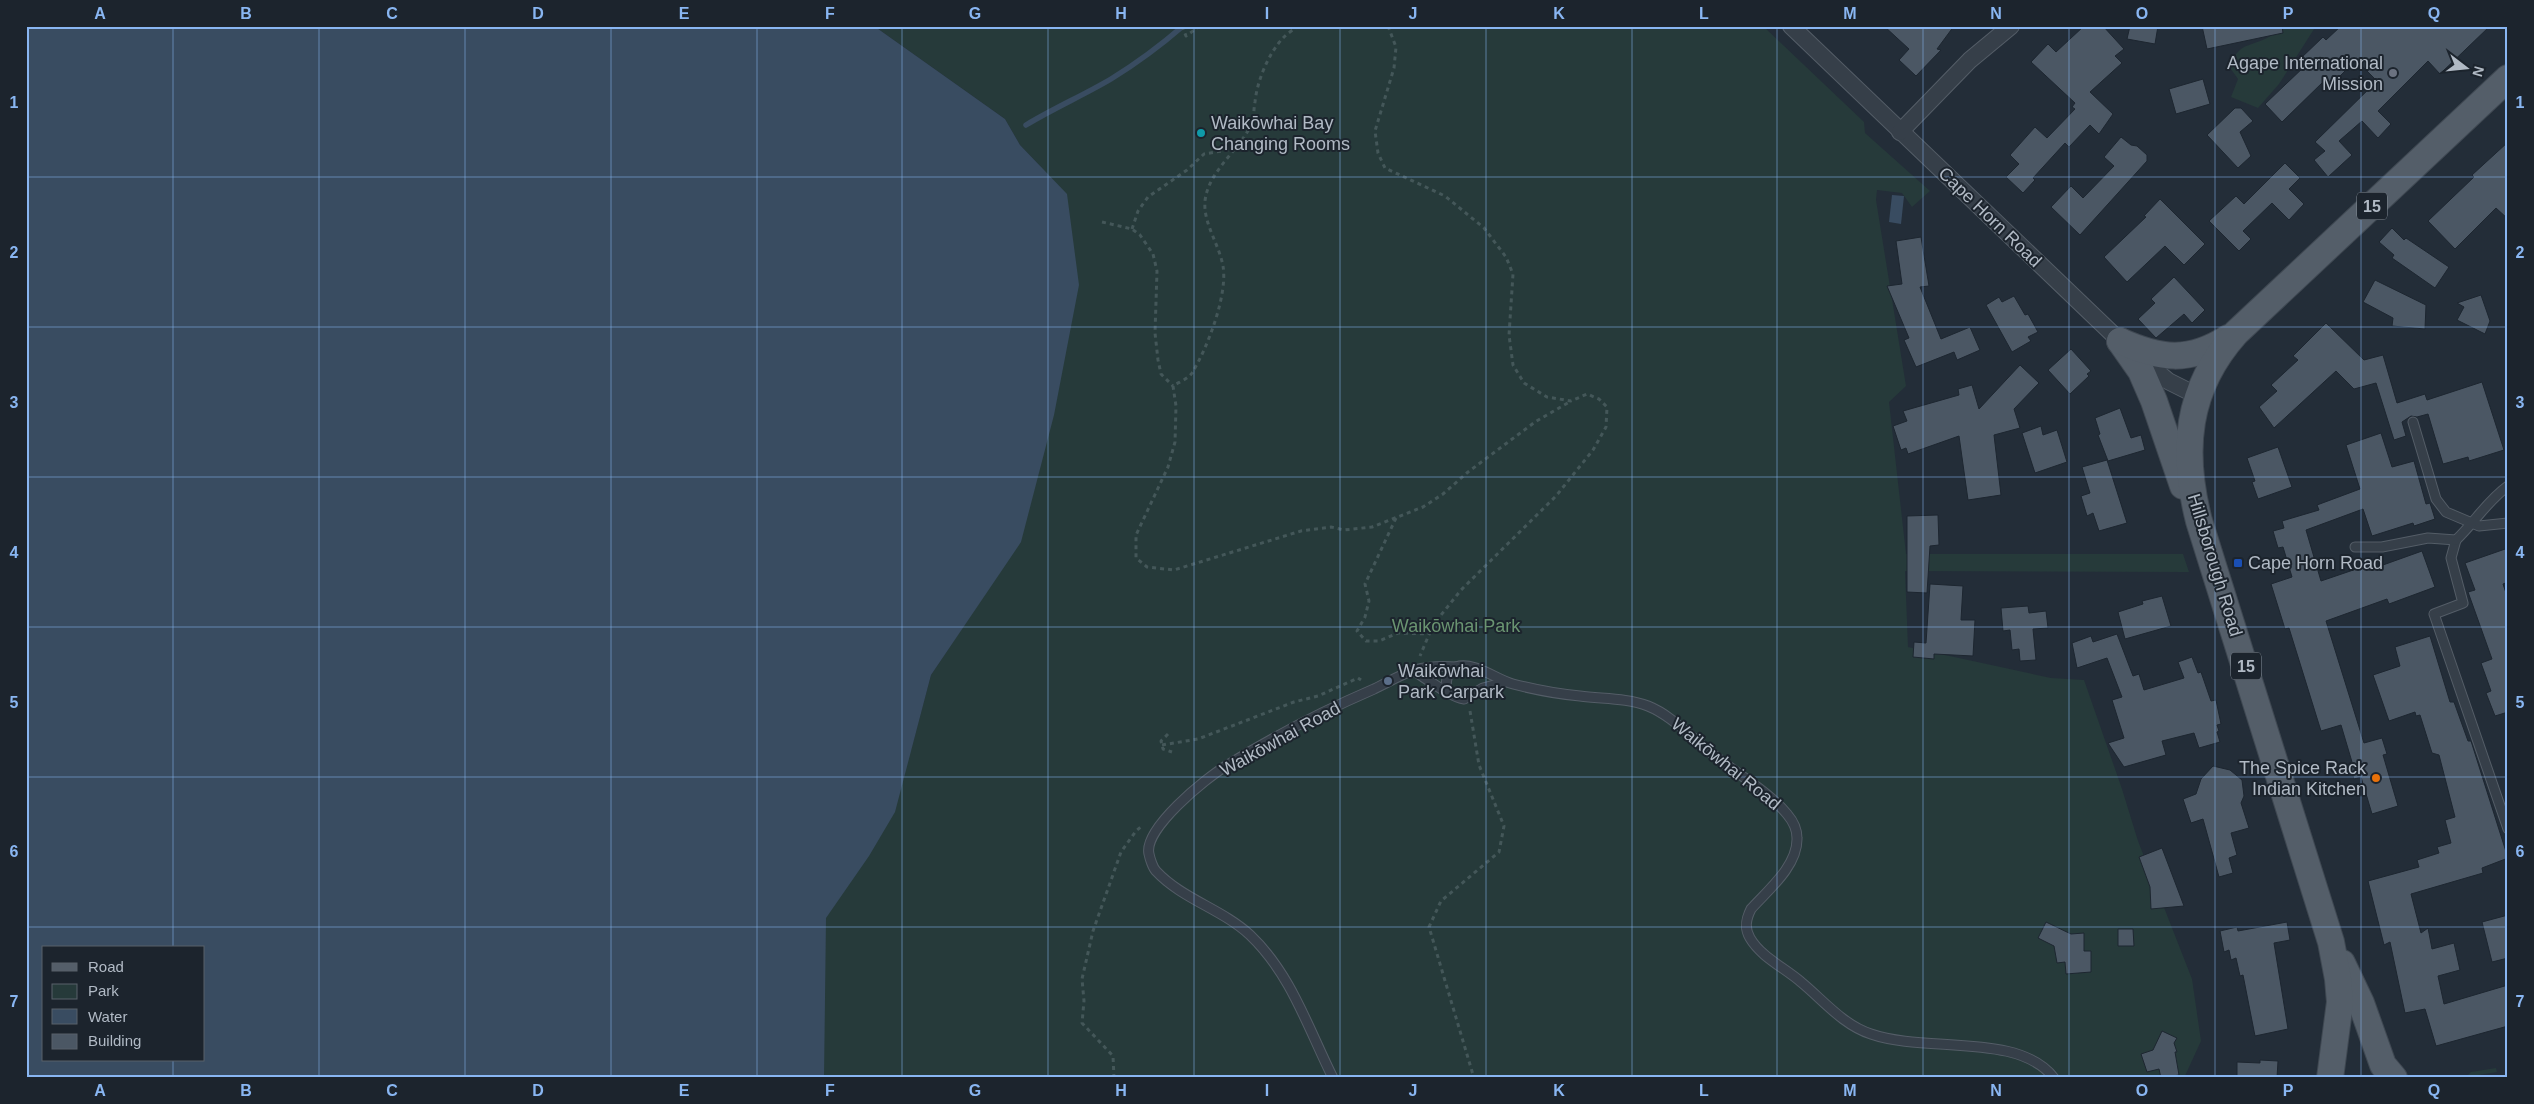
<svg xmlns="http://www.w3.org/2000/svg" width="2534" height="1104" font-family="Helvetica,sans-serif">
	<rect width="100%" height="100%" fill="#232d38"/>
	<g fill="#263a3a">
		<polygon points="874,26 1763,26 1864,122 1865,133 1930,191 1912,207 1902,193 1877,190 1876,200 1906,386 1889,402 1906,554 2183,554 2189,572 1905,571 1908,647 2051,678 2084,680 2122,789 2138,841 2192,979 2201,1041 2184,1078 784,1078 821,844 911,750 931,675 1005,564 1040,166 1020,145 1005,119"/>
		<path d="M2279,26H2316L2279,84L2258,108L2231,97L2238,79L2228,65C2232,60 2236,53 2241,49C2253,41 2273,41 2279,26Z"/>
		<polygon points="2496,1068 2497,1072 2466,1077 2471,1072"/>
	</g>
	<g fill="#394c61" fill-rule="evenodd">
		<path d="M26,26H874L1005,119L1020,145L1067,194L1079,285L1054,415L1021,542L931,675L895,812L869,856L826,918L824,1078H26ZM44,948H204V1060H44Z"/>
		<polygon points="1892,195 1904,196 1901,224 1889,222"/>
	</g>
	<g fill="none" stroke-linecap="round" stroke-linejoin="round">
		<path stroke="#394c61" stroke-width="5.5" d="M1026,125C1054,108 1084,95 1111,79C1137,63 1160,46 1183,26"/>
	</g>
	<g fill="#4b5764" stroke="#1d2630">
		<polygon points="1884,26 1954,26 1937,49 1941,50 1916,76 1899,60 1909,49"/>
		<polygon points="2084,26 2103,26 2124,49 2115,56 2122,63 2090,92 2113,114 2099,134 2090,125 2069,147 2065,143 2033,178 2035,180 2023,193 2006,177 2019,164 2010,155 2035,127 2047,138 2075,109 2072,107 2075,103 2031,62 2048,44 2056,52"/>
		<polygon points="2130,26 2158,26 2155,44 2127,39"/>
		<polygon points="2202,26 2282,26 2283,33 2207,49"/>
		<polygon points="2341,26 2490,26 2440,74 2428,61 2378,111 2391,124 2378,138 2362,121 2339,141 2352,155 2328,177 2314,160 2325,151 2315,142 2377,81 2356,60 2328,88 2323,82 2282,122 2265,104 2306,65 2300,59 2323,37 2326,40"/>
		<polygon points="2203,79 2210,104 2176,114 2169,89"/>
		<polygon points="2235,108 2241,108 2253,121 2240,132 2251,156 2238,168 2207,135"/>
		<polygon points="2121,137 2131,145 2137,146 2147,155 2147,161 2080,235 2051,207 2071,186 2083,198 2114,166 2104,157"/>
		<polygon points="2508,142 2508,219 2496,208 2455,249 2428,221 2474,177 2472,175"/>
		<polygon points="2285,163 2300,178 2289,189 2304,204 2289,220 2272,203 2243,231 2251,239 2239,251 2209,221 2236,196 2244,204"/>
		<polygon points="2160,199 2205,244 2184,265 2165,246 2127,282 2104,257 2146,217 2144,216"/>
		<polygon points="2392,228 2404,240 2406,238 2449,267 2435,288 2392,258 2394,255 2379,242"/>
		<polygon points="1921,237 1929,286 1920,287 1941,339 1970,327 1980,350 1957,360 1954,352 1916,367 1904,340 1909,338 1887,286 1902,284 1896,241"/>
		<polygon points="2174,277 2205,310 2192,323 2184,314 2156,338 2138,319 2155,303 2151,299"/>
		<polygon points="2375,280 2426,305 2425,329 2392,326 2393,318 2363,302"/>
		<polygon points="2481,295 2490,321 2485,334 2457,320 2464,307 2457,303"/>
		<polygon points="2014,296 2025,315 2028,314 2038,332 2028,337 2031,341 2012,352 1986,305 1999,297 2002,302"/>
		<polygon points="2326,323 2364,360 2383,355 2397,403 2425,394 2427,400 2482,382 2504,450 2469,461 2468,457 2443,464 2428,414 2417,417 2411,416 2402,422 2406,436 2394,440 2376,383 2354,389 2336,371 2274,428 2259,407 2277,391 2271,385 2298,360 2293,356"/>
		<polygon points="2071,349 2091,371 2087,374 2089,376 2070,394 2048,370"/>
		<polygon points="2020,365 2039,383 2014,409 2020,428 1994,435 2001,495 1968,500 1959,436 1908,454 1906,448 1901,450 1893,426 1907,421 1903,411 1959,395 1958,389 1972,385 1979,409"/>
		<polygon points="2120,408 2131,438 2141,435 2145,450 2108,461 2098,435 2100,434 2095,418"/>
		<polygon points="2041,426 2043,435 2057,430 2067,462 2035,473 2022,433"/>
		<polygon points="2381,433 2392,467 2414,461 2426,504 2430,503 2435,519 2414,526 2413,523 2372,536 2363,509 2306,530 2321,581 2368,565 2369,570 2422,551 2435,587 2389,604 2387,599 2326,621 2364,743 2382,738 2387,754 2383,755 2398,806 2372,814 2361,777 2354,779 2349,763 2352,762 2341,725 2321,731 2289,628 2285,629 2271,584 2292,577 2283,547 2278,548 2273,531 2284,528 2282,521 2319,510 2317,505 2360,489 2346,445"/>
		<polygon points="2278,447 2292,487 2258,499 2252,482 2255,481 2247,458"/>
		<polygon points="2107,460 2127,523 2099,531 2093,513 2087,516 2081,496 2090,493 2082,467"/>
		<polygon points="1938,515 1939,545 1930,546 1927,593 1907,592 1907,516"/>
		<polygon points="2508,548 2508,582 2503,584 2508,599 2508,712 2495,716 2486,693 2491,691 2481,663 2492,659 2468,592 2475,590 2465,563"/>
		<polygon points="1930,584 1963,586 1961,620 1975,620 1973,656 1934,654 1934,659 1913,657 1914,642 1926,643"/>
		<polygon points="2162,596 2171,626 2125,639 2118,612 2143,604 2142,601"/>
		<polygon points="2028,606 2029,613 2046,611 2048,628 2033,629 2036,660 2020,661 2019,649 2012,650 2010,630 2003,631 2001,608"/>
		<polygon points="2117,634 2133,676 2139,674 2144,690 2184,678 2178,662 2192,657 2198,673 2201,672 2211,701 2216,700 2221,724 2217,725 2219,731 2217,732 2220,742 2199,748 2194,733 2162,741 2166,755 2124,767 2108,743 2124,738 2112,700 2122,697 2107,658 2077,668 2072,643 2091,636 2093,642"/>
		<polygon points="2430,636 2450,702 2454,702 2468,741 2471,741 2508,858 2482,868 2483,873 2411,894 2421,933 2428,928 2432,949 2454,943 2460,970 2438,976 2444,1004 2508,985 2508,1026 2436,1046 2425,1009 2405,1013 2390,942 2384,945 2368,881 2419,867 2417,860 2439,853 2437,847 2451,843 2445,820 2455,817 2439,755 2432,753 2420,715 2416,716 2415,712 2389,721 2373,675 2400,666 2395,647"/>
		<polygon points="2213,766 2230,770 2242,780 2244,796 2241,803 2249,828 2231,833 2237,855 2229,858 2233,873 2219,877 2203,819 2191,823 2183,799 2196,794 2201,779"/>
		<polygon points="2162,848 2184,906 2151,909 2150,887 2139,857"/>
		<polygon points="2508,915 2508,958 2492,962 2482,922"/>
		<polygon points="2046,922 2071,934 2084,933 2084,951 2091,951 2091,972 2066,974 2065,962 2057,963 2054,946 2038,938"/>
		<polygon points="2287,922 2290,940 2274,943 2288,1029 2255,1036 2243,975 2240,976 2236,958 2231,960 2229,950 2224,952 2220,931 2237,927 2238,931"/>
		<polygon points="2118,929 2133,929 2134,946 2118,946"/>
		<polygon points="2162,1031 2177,1038 2174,1043 2177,1052 2175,1052 2179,1075 2161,1078 2159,1069 2147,1072 2141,1054 2153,1050"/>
		<polygon points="2260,1060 2278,1061 2277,1078 2237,1078 2237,1062 2260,1063"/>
	</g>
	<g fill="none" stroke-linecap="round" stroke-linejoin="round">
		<g stroke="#545d67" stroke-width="11">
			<g id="lane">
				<polyline points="2413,422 2436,499 2446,512 2479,526 2508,523"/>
				<polyline points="2456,540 2451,558 2463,603 2434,614 2508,829"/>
				<path d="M2355,547H2382L2428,538L2456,540C2474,523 2488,500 2508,486"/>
				<path d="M1414,671C1427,679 1450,697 1464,699L1483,688L1505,682"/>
				<path d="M1446,689C1446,681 1447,670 1456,667C1474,661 1497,680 1513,684C1536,690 1558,694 1580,696C1602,699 1627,698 1648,706C1673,716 1692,739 1714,755C1738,775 1767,790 1787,814C1793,821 1797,830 1797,838C1798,866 1767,891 1751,909C1746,919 1744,928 1750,938C1761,957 1785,968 1801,982C1823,1000 1843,1025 1871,1034C1925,1053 2019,1032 2054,1078"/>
				<path d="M1333,1078C1308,1028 1291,974 1250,935C1222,909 1182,899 1156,871C1153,868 1150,859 1149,854C1143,829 1206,778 1226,766C1273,737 1323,711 1374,689C1387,683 1401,674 1415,670C1429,666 1442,666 1456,667"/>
			</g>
		</g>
		<g stroke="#545d67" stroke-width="18">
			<g id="street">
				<polyline points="1791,26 2120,341 2168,381 2198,396"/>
				<polyline points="1900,132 1970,60 2011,26"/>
			</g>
		</g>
		<g stroke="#3f4852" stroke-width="28">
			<g id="primary">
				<polyline points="2120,341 2141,371 2154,401 2183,486"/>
				<path d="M2120,341C2160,359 2189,363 2228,338"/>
				<polyline points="2342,963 2361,1003 2383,1065 2394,1078"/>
				<path d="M2330,1078L2340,1002L2338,979L2331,942L2199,521C2181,451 2186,389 2236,333L2508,78"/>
			</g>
		</g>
		<g stroke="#445759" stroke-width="3" stroke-dasharray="4 4" stroke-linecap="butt">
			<polyline points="1182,26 1186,36 1200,26"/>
			<path d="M1299,26C1294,29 1288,33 1284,37C1269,52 1257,81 1255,102C1253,112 1255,117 1250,127C1238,151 1208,172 1205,201C1203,223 1219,244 1223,266C1228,295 1207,349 1192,373C1188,379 1179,382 1173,386L1176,406L1175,442L1168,467L1136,535V558L1147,567L1174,570L1301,531L1331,527L1344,530L1372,527L1423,507L1443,494L1468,472L1535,422L1571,401"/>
			<polyline points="1388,26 1396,47 1394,68 1375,131 1378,153 1385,168 1445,196 1484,228 1506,257 1513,274 1509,335 1513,365 1524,383 1547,397 1571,401 1587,394 1599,399 1607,407 1606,427 1593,450 1556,496 1461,590 1433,625 1420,656"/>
			<polyline points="1102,222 1132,229 1140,235 1153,254 1157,271 1155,333 1158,360 1161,374 1173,386"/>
			<polyline points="1132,229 1138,211 1148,197 1187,170 1204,154 1234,149"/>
			<polyline points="1396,518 1365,584 1369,601 1365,617 1357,631 1366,641 1379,641 1398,633 1428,634"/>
			<polyline points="1470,711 1479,765 1504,826 1499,852 1441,901 1429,927 1474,1078"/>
			<polyline points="1168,734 1161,741 1163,749 1172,752"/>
			<polyline points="1162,745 1198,739 1294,702 1318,696 1358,678 1361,680"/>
			<polyline points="1114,1078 1113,1056 1082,1023 1084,1001 1082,979 1093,931 1121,852 1136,831 1143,825"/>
		</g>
		<use href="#lane" stroke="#363f49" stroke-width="9"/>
		<use href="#street" stroke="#363f49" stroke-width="16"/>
		<use href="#primary" stroke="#545e69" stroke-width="26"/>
	</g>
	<path fill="none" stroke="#89b6f2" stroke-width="1" stroke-opacity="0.55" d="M173,26V948M319,26V1078M465,26V1078M611,26V1078M757,26V1078M902,26V1078M1048,26V1078M1194,26V1078M1340,26V1078M1486,26V1078M1632,26V1078M1777,26V1078M1923,26V1078M2069,26V1078M2215,26V1078M2361,26V1078M26,177H2508M26,327H2508M26,477H2508M26,627H2508M26,777H2508M26,927H2508M173,1060V1078"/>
	<circle fill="#6b7280" stroke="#1c242d" stroke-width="2" cx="2393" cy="73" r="5"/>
	<circle fill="#0f9aa8" stroke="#1c242d" stroke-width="2" cx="1201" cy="133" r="5"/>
	<rect fill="#1a4fb4" stroke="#1c242d" stroke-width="2" x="2233" y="558" width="10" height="10" rx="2.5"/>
	<circle fill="#5c6f8a" stroke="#1c242d" stroke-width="2" cx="1388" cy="681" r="5"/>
	<circle fill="#e8710a" stroke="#1c242d" stroke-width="2" cx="2376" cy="778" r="5"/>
	<g text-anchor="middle" stroke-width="4" stroke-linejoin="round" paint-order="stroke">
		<g fill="#1c242d" stroke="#848d97" stroke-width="1">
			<rect x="2357" y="192.5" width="30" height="27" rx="4"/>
			<rect x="2231" y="652.5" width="30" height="27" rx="4"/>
		</g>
		<g font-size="16" font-weight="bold" fill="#b1bac5">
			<text x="2372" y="212">15</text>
			<text x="2246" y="672">15</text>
		</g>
		<g font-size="18" fill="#b1bac5" stroke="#1c242d" text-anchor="start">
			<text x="2383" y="69" text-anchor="end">Agape International<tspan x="2383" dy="21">Mission</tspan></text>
			<text x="1211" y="129">Waikōwhai Bay<tspan x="1211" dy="21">Changing Rooms</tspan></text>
			<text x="2248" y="569">Cape Horn Road</text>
			<text x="1398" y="677">Waikōwhai<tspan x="1398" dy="21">Park Carpark</tspan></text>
			<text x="2366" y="774" text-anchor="end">The Spice Rack<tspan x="2366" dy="21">Indian Kitchen</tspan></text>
		</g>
		<g font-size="18" fill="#b1bac5" stroke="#1c242d">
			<text transform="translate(1990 217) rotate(44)" y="6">Cape Horn Road</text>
			<text transform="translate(2215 565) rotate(73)" y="6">Hillsborough Road</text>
			<text transform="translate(1280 739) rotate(-29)" y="6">Waikōwhai Road</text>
			<text transform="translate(1726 764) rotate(39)" y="6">Waikōwhai Road</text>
		</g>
		<g font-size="18" fill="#6a9471" stroke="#1c242d">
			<text x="1456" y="632">Waikōwhai Park</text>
		</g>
	</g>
	<rect width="2534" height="1104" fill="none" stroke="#1c242d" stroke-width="55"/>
	<rect x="42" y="946" width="162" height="115" fill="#1c242d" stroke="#58606a"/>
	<rect x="52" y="963" width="25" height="8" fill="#545e69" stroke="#58606a"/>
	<text x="88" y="972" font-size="15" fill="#b1bac5">Road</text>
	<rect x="52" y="984" width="25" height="15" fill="#263a3a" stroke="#58606a"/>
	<text x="88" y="996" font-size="15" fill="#b1bac5">Park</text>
	<rect x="52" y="1009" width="25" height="15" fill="#394c61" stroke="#58606a"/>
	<text x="88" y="1022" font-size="15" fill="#b1bac5">Water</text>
	<rect x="52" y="1034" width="25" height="15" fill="#4b5764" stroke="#58606a"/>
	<text x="88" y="1046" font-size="15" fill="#b1bac5">Building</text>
	<g transform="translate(2466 68) rotate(106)" stroke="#1c242d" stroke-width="4" paint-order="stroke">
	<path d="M0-4L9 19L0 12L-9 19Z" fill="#b1bac5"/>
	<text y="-8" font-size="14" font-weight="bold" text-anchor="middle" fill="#b1bac5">N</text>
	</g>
	<rect x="28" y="28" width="2478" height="1048" fill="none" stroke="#89b6f2" stroke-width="2"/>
	<g font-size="16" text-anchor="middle" font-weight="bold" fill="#89b6f2">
		<text x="100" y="19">A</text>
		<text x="246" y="19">B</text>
		<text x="392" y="19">C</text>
		<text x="538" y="19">D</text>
		<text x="684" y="19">E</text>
		<text x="830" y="19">F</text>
		<text x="975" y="19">G</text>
		<text x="1121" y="19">H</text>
		<text x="1267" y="19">I</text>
		<text x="1413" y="19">J</text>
		<text x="1559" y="19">K</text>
		<text x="1704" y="19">L</text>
		<text x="1850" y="19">M</text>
		<text x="1996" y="19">N</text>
		<text x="2142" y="19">O</text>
		<text x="2288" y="19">P</text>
		<text x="2434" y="19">Q</text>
		<text x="14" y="108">1</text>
		<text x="2520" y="108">1</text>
		<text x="14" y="258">2</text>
		<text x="2520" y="258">2</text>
		<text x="14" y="408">3</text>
		<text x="2520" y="408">3</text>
		<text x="14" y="558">4</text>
		<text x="2520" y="558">4</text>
		<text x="14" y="708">5</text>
		<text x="2520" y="708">5</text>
		<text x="14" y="857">6</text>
		<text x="2520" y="857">6</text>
		<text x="14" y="1007">7</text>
		<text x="2520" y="1007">7</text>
		<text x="100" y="1096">A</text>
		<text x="246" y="1096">B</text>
		<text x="392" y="1096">C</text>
		<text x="538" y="1096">D</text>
		<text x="684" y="1096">E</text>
		<text x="830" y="1096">F</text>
		<text x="975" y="1096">G</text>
		<text x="1121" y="1096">H</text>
		<text x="1267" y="1096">I</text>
		<text x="1413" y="1096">J</text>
		<text x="1559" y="1096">K</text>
		<text x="1704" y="1096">L</text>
		<text x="1850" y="1096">M</text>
		<text x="1996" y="1096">N</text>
		<text x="2142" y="1096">O</text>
		<text x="2288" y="1096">P</text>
		<text x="2434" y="1096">Q</text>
	</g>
</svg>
